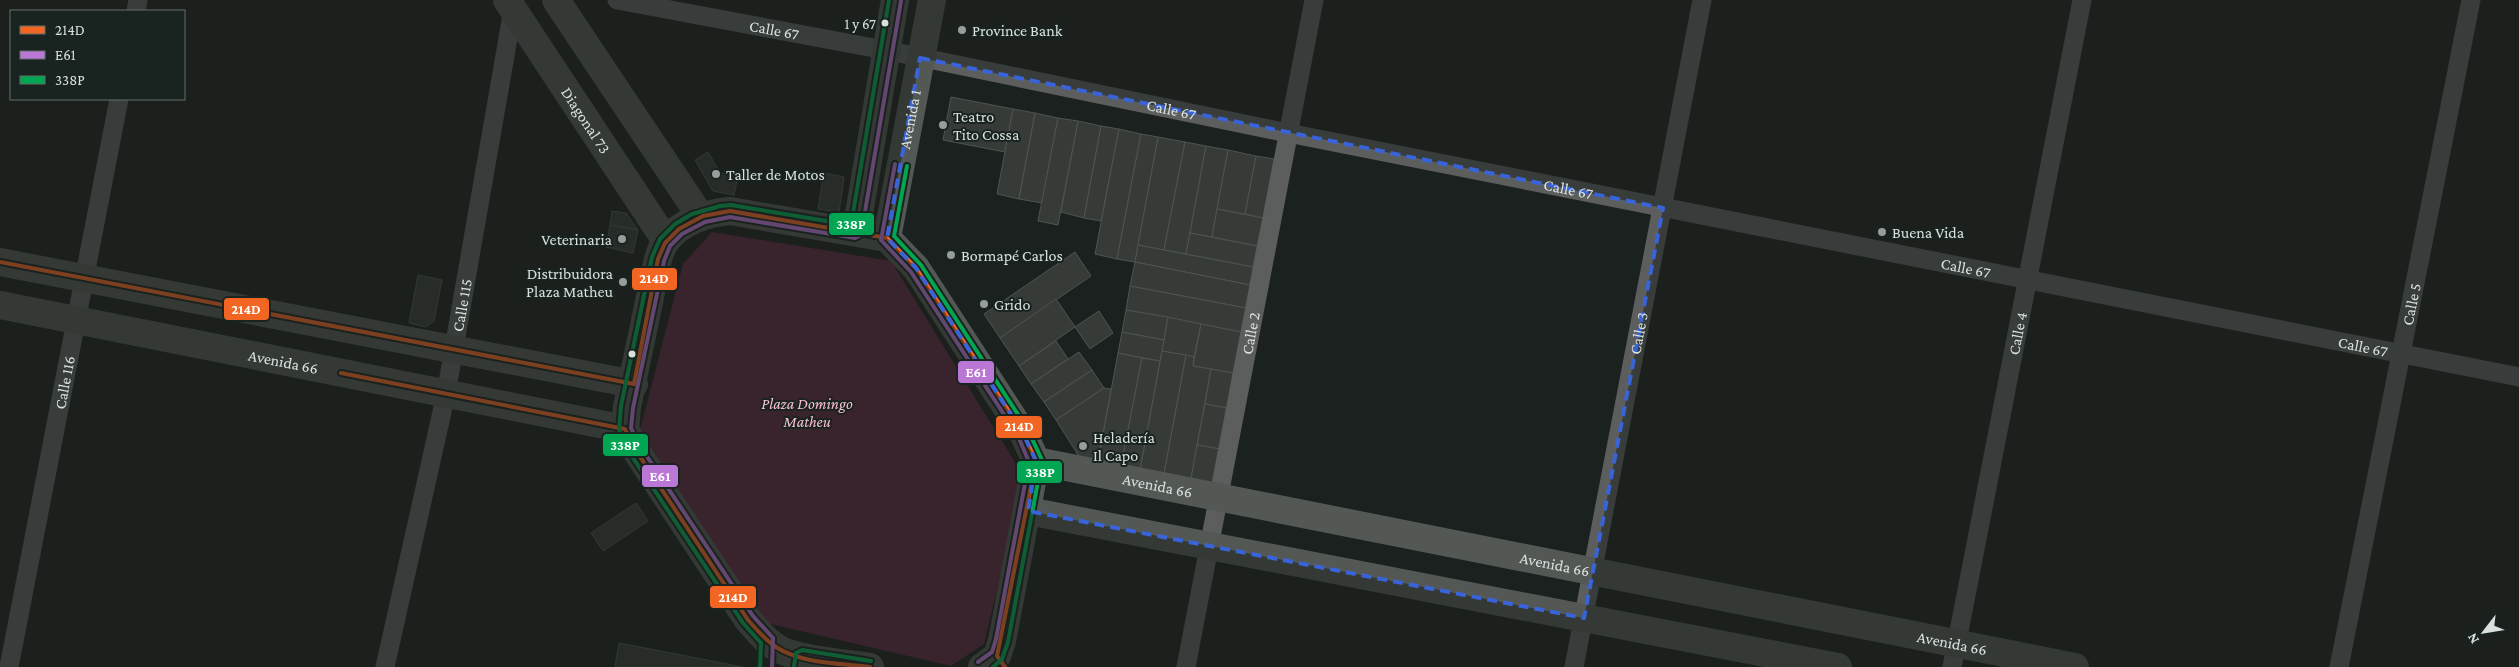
<svg xmlns="http://www.w3.org/2000/svg" width="2519" height="667" font-family="'Crimson Pro',serif">
	<rect width="100%" height="100%" fill="#1b211e"/>
	<polygon fill="#5e263f" points="712,232 891,261 1024,477 984,644 951,666 762,622 640,430 683,264"/>
	<g fill="#363b38" stroke="#4f5451">
		<polygon points="951,97 1013,109 1005,152 943,140"/>
		<polygon points="1013,109 1035,113 1019,199 997,194"/>
		<polygon points="1035,113 1058,118 1042,203 1019,199"/>
		<polygon points="1058,118 1078,121 1058,225 1038,221"/>
		<polygon points="1078,121 1101,126 1084,218 1061,212"/>
		<polygon points="1101,126 1119,129 1101,221 1084,218"/>
		<polygon points="1119,129 1141,134 1117,259 1095,254"/>
		<polygon points="1141,134 1158,137 1135,262 1117,259"/>
		<polygon points="1158,137 1185,142 1164,250 1138,245"/>
		<polygon points="1185,142 1206,146 1186,254 1164,250"/>
		<polygon points="1206,146 1228,150 1212,237 1190,233"/>
		<polygon points="1228,150 1256,156 1245,214 1217,209"/>
		<polygon points="708,152 720,173 738,176 734,195 713,191 695,160"/>
		<polygon points="1256,156 1274,159 1263,218 1245,214"/>
		<polygon points="824,173 844,177 839,212 818,209"/>
		<polygon points="1217,209 1263,218 1257,246 1212,237"/>
		<polygon points="612,211 626,213 638,230 610,225"/>
		<polygon points="610,225 638,230 633,253 606,247"/>
		<polygon points="1190,233 1257,246 1253,267 1186,254"/>
		<polygon points="1138,245 1253,267 1250,285 1135,262"/>
		<polygon points="1075,252 1091,276 1000,338 984,314"/>
		<polygon points="1135,262 1250,285 1246,308 1130,286"/>
		<polygon points="418,275 442,280 434,321 426,327 409,323"/>
		<polygon points="1130,286 1246,308 1241,332 1126,310"/>
		<polygon points="1056,299 1075,327 1019,366 1000,338"/>
		<polygon points="1126,310 1168,317 1164,340 1122,332"/>
		<polygon points="1099,311 1113,333 1090,349 1075,327"/>
		<polygon points="1168,317 1201,324 1194,357 1162,351"/>
		<polygon points="1201,324 1241,332 1233,373 1193,366"/>
		<polygon points="1122,332 1164,340 1160,361 1118,353"/>
		<polygon points="1056,341 1068,359 1031,384 1019,366"/>
		<polygon points="1162,351 1186,355 1164,474 1140,470"/>
		<polygon points="1079,352 1092,370 1044,402 1031,384"/>
		<polygon points="1118,353 1142,358 1121,466 1098,461"/>
		<polygon points="1186,355 1194,357 1193,366 1211,369 1191,479 1164,474"/>
		<polygon points="1142,358 1160,361 1140,470 1121,466"/>
		<polygon points="1211,369 1233,373 1227,408 1205,404"/>
		<polygon points="1092,370 1104,388 1056,420 1044,402"/>
		<polygon points="1104,388 1111,389 1098,461 1080,458 1056,420"/>
		<polygon points="1205,404 1227,408 1220,449 1197,445"/>
		<polygon points="1197,445 1220,449 1214,483 1191,479"/>
		<polygon points="636,503 648,521 603,551 591,533"/>
		<polygon points="619,643 743,667 615,667"/>
	</g>
	<g fill="none" stroke-linecap="round" stroke-linejoin="round">
		<g stroke="#5c5e5d" stroke-width="19">
			<path id="s1" d="M617,0L885,50L1288,133L2519,377"/>
			<polyline points="136,11 138,0"/>
			<path id="s2" d="M9,667L119,99"/>
			<path id="s3" d="M385,667L446,394L514,4"/>
			<path id="s4" d="M1186,667L1314,0"/>
			<path id="s5" d="M1574,667L1702,0"/>
			<path id="s6" d="M1952,667L2082,0"/>
			<path id="s7" d="M2339,667L2471,0"/>
		</g>
		<g stroke="#535855" stroke-width="28">
			<path id="s8" d="M507,0L666,241"/>
			<polyline points="556,0 701,217"/>
			<polyline points="856,232 895,0"/>
			<path id="s9" d="M887,238L932,0"/>
			<polyline points="0,262 634,384"/>
			<path id="s10" d="M0,305L625,429"/>
			<path id="s11" d="M1036,461L2075,667"/>
			<polyline points="1028,511 1838,667"/>
			<path d="M870,667C847,663 798,660 779,649C766,642 758,631 748,620L633,446L625,429L627,407L658,259C660,253 662,246 666,241C680,222 707,213 730,211L887,238L916,268L1023,433L1036,461L1002,641L997,656L982,667"/>
		</g>
		<g stroke="#19231f" stroke-width="8">
			<g id="bus-1">
				<polyline points="0,262 634,384 658,259 665,243 679,229 703,216 730,211 887,238 916,268 1023,433 1036,461 997,656 1005,667"/>
				<path d="M341,373L625,429L633,446L748,620C757,630 765,640 776,647C802,664 840,663 870,667"/>
			</g>
		</g>
		<g stroke="#19231f" stroke-width="8">
			<g id="bus-2">
				<polyline points="895,164 881,240 911,272 1018,436 1029,462 996,639 992,652 978,662"/>
				<polyline points="772,667 773,638 753,616 638,443 631,428 633,408 664,261 670,246 682,234 705,222 730,217 855,238 861,235 901,1"/>
			</g>
		</g>
		<g stroke="#19231f" stroke-width="8">
			<g id="bus-3">
				<polyline points="907,166 894,236 921,265 1028,430 1042,460 1008,642 1002,659 993,667"/>
				<polyline points="794,666 796,653 802,650 871,661"/>
				<polyline points="760,667 761,643 743,623 627,449 619,430 621,406 652,257 660,239 675,224 692,214 720,206 731,205 851,225 889,0"/>
			</g>
		</g>
		<use href="#bus-1" stroke="#f26522" stroke-width="4"/>
		<use href="#bus-2" stroke="#ba77d6" stroke-width="4"/>
		<use href="#bus-3" stroke="#00a651" stroke-width="4"/>
	</g>
	<path d="M0 0H2519V667H0ZM920,58L1663,208L1584,618L1028,511L1036,461L1023,433L916,268L887,238Z" fill="#1b211e" fill-opacity=".55" fill-rule="evenodd"/>
	<path fill="none" stroke="#3964d9" stroke-width="4" stroke-dasharray="10 6" stroke-linejoin="round" d="M920,58L1663,208L1584,618L1028,511L1036,461L1023,433L916,268L887,238Z"/>
	<g fill="#d9e0dd" stroke="#19231f" stroke-width="2">
		<circle cx="885" cy="23" r="4.5"/>
		<circle cx="632" cy="354" r="4.5"/>
	</g>
	<g fill="#969d9a" stroke="#19231f" stroke-width="2">
		<circle cx="962" cy="30" r="5"/>
		<circle cx="943" cy="125" r="5"/>
		<circle cx="716" cy="174" r="5"/>
		<circle cx="1882" cy="232" r="5"/>
		<circle cx="622" cy="239" r="5"/>
		<circle cx="951" cy="255" r="5"/>
		<circle cx="623" cy="282" r="5"/>
		<circle cx="984" cy="304" r="5"/>
		<circle cx="1083" cy="446" r="5"/>
	</g>
	<g text-anchor="middle" stroke-width="4" stroke-linejoin="round" paint-order="stroke">
		<g font-size="15" fill="#d9e0dd" stroke="#19231f" text-anchor="end">
			<text x="876" y="29">1 y 67</text>
		</g>
		<g font-size="16" fill="#d9e0dd" stroke="#19231f">
			<text dy="6" stroke="none"><textPath href="#s1" startOffset="160">Calle 67</textPath></text>
			<text dy="6" stroke="none"><textPath href="#s1" startOffset="565">Calle 67</textPath></text>
			<text dy="6" stroke="none"><textPath href="#s9" startOffset="121">Avenida 1</textPath></text>
			<text dy="6" stroke="none"><textPath href="#s8" startOffset="144">Diagonal 73</textPath></text>
			<text dy="6" stroke="none"><textPath href="#s1" startOffset="970">Calle 67</textPath></text>
			<text dy="6" stroke="none"><textPath href="#s1" startOffset="1375">Calle 67</textPath></text>
			<text dy="6" stroke="none"><textPath href="#s7" startOffset="370">Calle 5</textPath></text>
			<text dy="6" stroke="none"><textPath href="#s3" startOffset="370">Calle 115</textPath></text>
			<text dy="6" stroke="none"><textPath href="#s4" startOffset="340">Calle 2</textPath></text>
			<text dy="6" stroke="none"><textPath href="#s6" startOffset="340">Calle 4</textPath></text>
			<text dy="6" stroke="none"><textPath href="#s5" startOffset="340">Calle 3</textPath></text>
			<text dy="6" stroke="none"><textPath href="#s1" startOffset="1780">Calle 67</textPath></text>
			<text dy="6" stroke="none"><textPath href="#s10" startOffset="289">Avenida 66</textPath></text>
			<text dy="6" stroke="none"><textPath href="#s2" startOffset="290">Calle 116</textPath></text>
			<text dy="6" stroke="none"><textPath href="#s11" startOffset="124">Avenida 66</textPath></text>
			<text dy="6" stroke="none"><textPath href="#s11" startOffset="529">Avenida 66</textPath></text>
			<text dy="6" stroke="none"><textPath href="#s11" startOffset="934">Avenida 66</textPath></text>
		</g>
		<g font-size="16" fill="#d9e0dd" stroke="#19231f" text-anchor="start">
			<text x="972" y="36">Province Bank</text>
			<text x="953" y="122">Teatro<tspan x="953" dy="18">Tito Cossa</tspan></text>
			<text x="726" y="180">Taller de Motos</text>
			<text x="1892" y="238">Buena Vida</text>
			<text x="612" y="245" text-anchor="end">Veterinaria</text>
			<text x="961" y="261">Bormapé Carlos</text>
			<text x="613" y="279" text-anchor="end">Distribuidora<tspan x="613" dy="18">Plaza Matheu</tspan></text>
			<text x="994" y="310">Grido</text>
			<text x="1093" y="443">Heladería<tspan x="1093" dy="18">Il Capo</tspan></text>
		</g>
		<g font-size="16" font-style="italic" fill="#fdbed5" stroke="#19231f">
			<text x="807" y="409">Plaza Domingo<tspan x="807" dy="18">Matheu</tspan></text>
		</g>
	</g>
	<g stroke="#19231f" stroke-width="2">
		<rect x="828" y="212" width="47" height="24" rx="5" fill="#00a651"/>
		<rect x="631" y="267" width="47" height="24" rx="5" fill="#f26522"/>
		<rect x="223" y="297" width="47" height="24" rx="5" fill="#f26522"/>
		<rect x="957" y="360" width="38" height="24" rx="5" fill="#ba77d6"/>
		<rect x="995" y="415" width="48" height="24" rx="5" fill="#f26522"/>
		<rect x="602" y="433" width="47" height="24" rx="5" fill="#00a651"/>
		<rect x="1016" y="460" width="47" height="24" rx="5" fill="#00a651"/>
		<rect x="641" y="464" width="38" height="24" rx="5" fill="#ba77d6"/>
		<rect x="709" y="585" width="48" height="24" rx="5" fill="#f26522"/>
	</g>
	<g font-size="14" text-anchor="middle" font-weight="bold" fill="#fff">
		<text x="851" y="229">338P</text>
		<text x="654" y="283">214D</text>
		<text x="246" y="314">214D</text>
		<text x="976" y="377">E61</text>
		<text x="1019" y="431">214D</text>
		<text x="625" y="450">338P</text>
		<text x="1040" y="477">338P</text>
		<text x="660" y="481">E61</text>
		<text x="733" y="602">214D</text>
	</g>
	<rect x="10" y="10" width="175" height="90" fill="#19231f" stroke="#666f6b"/>
	<rect x="20" y="26" width="25" height="8" fill="#f26522" stroke="#666f6b"/>
	<text x="55" y="35" font-size="15" fill="#d9e0dd">214D</text>
	<rect x="20" y="51" width="25" height="8" fill="#ba77d6" stroke="#666f6b"/>
	<text x="55" y="60" font-size="15" fill="#d9e0dd">E61</text>
	<rect x="20" y="76" width="25" height="8" fill="#00a651" stroke="#666f6b"/>
	<text x="55" y="85" font-size="15" fill="#d9e0dd">338P</text>
	<g transform="translate(2484 632) rotate(239)" stroke="#19231f" stroke-width="4" paint-order="stroke">
	<path d="M0-4L9 19L0 12L-9 19Z" fill="#d9e0dd"/>
	<text y="-8" font-size="14" font-weight="bold" text-anchor="middle" fill="#d9e0dd">N</text>
	</g>
</svg>
